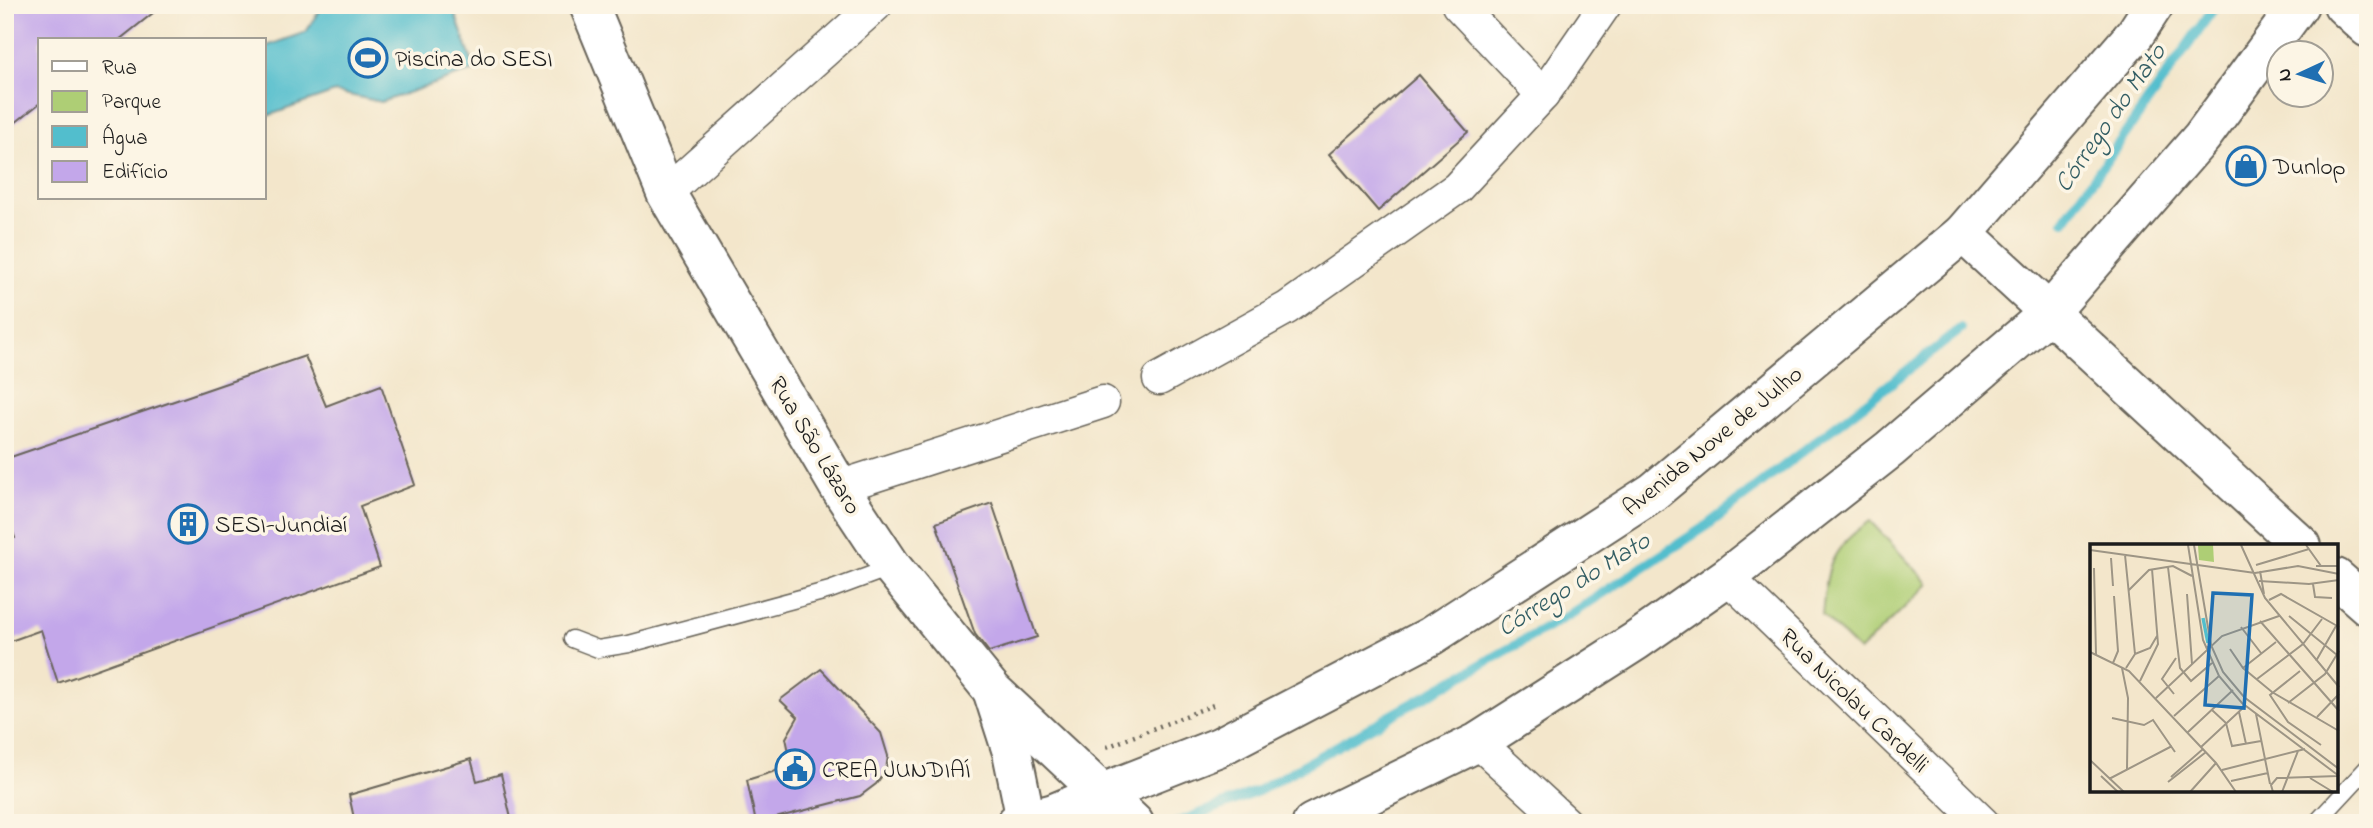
<svg xmlns="http://www.w3.org/2000/svg" width="2373" height="828" font-family="'Indie Flower',sans-serif">
	<rect width="100%" height="100%" fill="#fcf5e5"/>
	<filter id="ink" filterUnits="userSpaceOnUse"><feTurbulence type="fractalNoise" baseFrequency=".0143" numOctaves="2"/><feDisplacementMap in="SourceGraphic" scale="14" xChannelSelector="R" yChannelSelector="G"/><feConvolveMatrix kernelMatrix="1 2 1 2 8 2 1 2 1" color-interpolation-filters="sRGB"/></filter>
	<filter id="wash" filterUnits="userSpaceOnUse"><feTurbulence type="fractalNoise" baseFrequency=".00686" numOctaves="4" result="noise"/><feDisplacementMap in="SourceGraphic" scale="28" xChannelSelector="R" yChannelSelector="G"/><feGaussianBlur stdDeviation="1.57" result="paint"/><feColorMatrix in="noise" values="0 0 0 0 0 0 0 0 0 0 0 0 0 0 0 0 0 1.4 0 .05"/><feComposite in="paint" operator="in"/></filter>
	<g filter="url(#wash)">
		<rect width="100%" height="100%" fill="#f3e6cb"/>
		<path fill="#aece75" stroke="#657548" stroke-width="2" d="M1870,521L1929,584L1859,651L1822,615C1827,567 1829,549 1870,521Z"/>
		<polygon fill="#52becd" stroke="#376d74" stroke-width="2" points="323,5 452,5 475,70 381,102 335,92 264,117 264,47 306,32"/>
		<g fill="none" stroke-linecap="round" stroke-linejoin="round">
			<g stroke="#52becd" stroke-width="10">
				<polyline points="2064,221 2216,5"/>
				<polyline points="1177,823 1258,791 1569,615 1705,527 1961,329"/>
			</g>
		</g>
		<g id="blocks">
			<g fill="#c3a7ea">
				<polygon points="5,5 163,5 119,40 40,40 40,103 5,131"/>
				<polygon points="1419,75 1468,132 1378,211 1329,154"/>
				<polygon points="305,356 326,406 381,385 415,485 360,506 380,567 58,683 41,630 5,643 5,542 15,538 5,509 5,459"/>
				<polygon points="992,503 1037,637 989,652 975,634 936,523"/>
				<polygon points="821,669 881,733 888,756 886,770 876,784 860,796 756,823 747,780 792,766 786,738 798,717 780,700"/>
				<polygon points="471,759 477,781 501,774 512,823 355,823 349,795"/>
			</g>
		</g>
	</g>
	<g filter="url(#ink)">
		<use href="#blocks" fill-opacity="0" stroke="#676359" stroke-width="2"/>
		<g fill="none" stroke-linecap="round" stroke-linejoin="round">
			<g stroke="#676359" stroke-width="19">
				<g id="service">
					<polyline points="572,639 598,649 629,644 830,590 892,567"/>
					<polyline points="2316,823 2368,767"/>
				</g>
			</g>
			<g stroke="#676359" stroke-width="35">
				<g id="minor">
					<polyline points="1458,5 1543,95"/>
					<polyline points="666,193 876,5"/>
					<polyline points="1159,379 1287,308 1457,188 1543,95 1605,5"/>
					<polyline points="839,487 1103,402"/>
					<polyline points="1727,577 1983,823"/>
					<polyline points="1478,742 1566,823"/>
				</g>
			</g>
			<g stroke="#676359" stroke-width="42">
				<g id="tertiary">
					<polyline points="2343,5 2368,28"/>
					<polyline points="1963,233 2302,546"/>
					<polyline points="2336,578 2368,606"/>
				</g>
			</g>
			<g stroke="#676359" stroke-width="42">
				<polyline id="secondary" points="589,5 666,193 839,487 892,567 992,690 1134,823"/>
			</g>
			<g stroke="#676359" stroke-width="42">
				<g id="primary">
					<polyline points="992,690 1012,752 1026,820"/>
					<polyline points="1016,823 1054,813 1102,793"/>
					<polyline points="1110,823 1101,806 1102,793 1219,747 1431,636 1653,492 1963,233 2135,34 2154,5"/>
					<polyline points="1312,823 1478,742 1636,641 1727,577 1890,449 2049,313 2202,137 2299,5"/>
				</g>
			</g>
			<polyline stroke="#676359" stroke-width="4.5" stroke-dasharray="2 5" stroke-linecap="butt" points="1107,747 1213,705"/>
			<use href="#service" stroke="#fff" stroke-width="16"/>
			<use href="#minor" stroke="#fff" stroke-width="32"/>
			<use href="#tertiary" stroke="#fff" stroke-width="38"/>
			<use href="#secondary" stroke="#fff" stroke-width="38"/>
			<use href="#primary" stroke="#fff" stroke-width="38"/>
		</g>
	</g>
	<defs>
		<g id="stadium-ring" transform="scale(2.0125)"><circle r="9.5" fill="#fcf5e5" stroke="#1f6fb2" stroke-width="1.5"/><path d="M0-5a6.5 5 0 1 0 0 10a6.5 5 0 1 0 0-10ZM-3.5-1.8h7v3.6h-7Z" fill="#1f6fb2"/></g>
		<g id="shop-ring" transform="scale(2.0125)"><circle r="9.5" fill="#fcf5e5" stroke="#1f6fb2" stroke-width="1.5"/><path d="M-5-2.5h2.3a2.7 3.5 0 0 1 5.4 0H5L5.5 6h-11ZM-1.5-2.5h3a1.5 2.3 0 0 0-3 0Z" fill="#1f6fb2"/></g>
		<g id="building-ring" transform="scale(2.0125)"><circle r="9.5" fill="#fcf5e5" stroke="#1f6fb2" stroke-width="1.5"/><path d="M-4-6H4V6H1V3H-1V6H-4ZM-2.5-4.3h1.7v1.8h-1.7ZM.8-4.3h1.7v1.8H.8ZM-2.5-1h1.7V.8h-1.7ZM.8-1h1.7V.8H.8Z" fill="#1f6fb2"/></g>
		<g id="civic-ring" transform="scale(2.0125)"><circle r="9.5" fill="#fcf5e5" stroke="#1f6fb2" stroke-width="1.5"/><path d="M-.6-6.5H3V-4.5H.6V-3L4-1V1h2V6H-6V1h2V-1L-.6-3ZM-1.2 2.5V6h2.4V2.5Z" fill="#1f6fb2"/></g>
	</defs>
	<g fill-rule="evenodd">
		<use href="#stadium-ring" x="368" y="58"/>
		<use href="#shop-ring" x="2246" y="166"/>
		<use href="#building-ring" x="188" y="524"/>
		<use href="#civic-ring" x="795" y="769"/>
	</g>
	<g text-anchor="middle" stroke-width="7" stroke-linejoin="round" paint-order="stroke">
		<g font-size="24" fill="#1c1c1c" stroke="#fcf5e5" text-anchor="start">
			<text x="395" y="66">Piscina do SESI</text>
			<text x="2273" y="174">Dunlop</text>
			<text x="215" y="532">SESI-Jundiaí</text>
			<text x="822" y="777">CREA JUNDIAÍ</text>
		</g>
		<g font-size="24" fill="#1c1c1c" stroke="#fcf5e5">
			<text transform="translate(1712 440) rotate(-39)" y="8">Avenida Nove de Julho</text>
			<text transform="translate(816 445) rotate(59)" y="8">Rua São Lázaro</text>
			<text transform="translate(1855 700) rotate(44)" y="8">Rua Nicolau Cardelli</text>
		</g>
		<g font-size="26" font-style="italic" fill="#325d63" stroke="#fcf5e5">
			<text transform="translate(2109 117) rotate(-55)" y="9">Córrego do Mato</text>
			<text transform="translate(1573 583) rotate(-32)" y="9">Córrego do Mato</text>
		</g>
	</g>
	<g transform="translate(2090 544)">
		<rect width="248" height="248" fill="#f3e6cb"/>
		<path d="M108,1H123L124,18L109,16Z" fill="#aece75"/>
		<path fill="none" stroke="#52becd" stroke-width="3.5" d="M113,74L118,99"/>
		<path fill="none" stroke="#9d9585" stroke-width="2" d="M98,1L113,96L129,132L152,159L249,232M104,1L121,101M151,1L175,54L249,143M216,1L231,22M0,6L165,29L208,22L249,30M35,11L45,110L36,124M21,14L23,42M166,21L219,5M226,22H249M78,23L90,124L101,137L122,119M4,24L6,111M170,27L174,50M169,37L219,40L249,36M223,40L225,53L242,54M39,46L59,26L83,22L102,32M97,50L102,120M179,56L191,50L249,83M199,72L247,111M170,77L249,167M151,83L171,109M116,104L121,101L133,128L154,153L249,225M140,105L153,124L182,148L249,187M0,108L39,127L126,219L146,248M45,110L60,104L67,92M226,117L246,82M23,119L28,107L24,52M32,124L38,154L37,225M153,124L186,98M210,127L180,151L198,178L231,201M167,135L213,100L232,75M50,137L68,100L62,25M84,150L72,135L86,114M66,154L132,92L189,72M198,159L235,130L249,107M122,166L136,179L142,202L171,197M149,168L156,200M166,170L180,240M84,172L129,132M227,173L249,150M22,174L54,181L63,176L85,208M98,188L143,146M111,203L155,162M0,216L34,248M132,226L215,205M11,232L28,248M81,233L113,205M220,234L243,248M19,235L82,202M141,237L178,229M78,238L116,208M100,248L126,219M183,248L181,241L187,234L248,232M192,248L208,207"/>
		<path fill="#1f6fb2" fill-opacity="0.15" stroke="#1f6fb2" stroke-width="3.5" d="M123,49L162,51L154,164L115,161Z"/>
		<rect width="248" height="248" fill="none" stroke="#1c1c1c" stroke-width="3.5"/>
	</g>
	<rect width="2373" height="828" fill="none" stroke="#fcf5e5" stroke-width="28"/>
	<rect x="38" y="38" width="228" height="161" fill="#fcf5e5" stroke="#a29e95" stroke-width="2"/>
	<rect x="52" y="61" width="35" height="10" fill="#ffffff" stroke="#a29e95" stroke-width="2"/>
	<text x="102" y="74" font-size="21" fill="#1c1c1c">Rua</text>
	<rect x="52" y="91" width="35" height="21" fill="#aece75" stroke="#a29e95" stroke-width="2"/>
	<text x="102" y="108" font-size="21" fill="#1c1c1c">Parque</text>
	<rect x="52" y="126" width="35" height="21" fill="#52becd" stroke="#a29e95" stroke-width="2"/>
	<text x="102" y="144" font-size="21" fill="#1c1c1c">Água</text>
	<rect x="52" y="161" width="35" height="21" fill="#c3a7ea" stroke="#a29e95" stroke-width="2"/>
	<text x="102" y="178" font-size="21" fill="#1c1c1c">Edifício</text>
	<g transform="translate(2300 74) rotate(266)"><circle r="33" fill="#fcf5e5" stroke="#a29e95" stroke-width="2"/>
	<path d="M0-5L12 26L0 18L-12 26Z" fill="#1f6fb2"/>
	<text y="-10" font-size="19" font-weight="bold" text-anchor="middle" fill="#1c1c1c">N</text>
	</g>
</svg>
